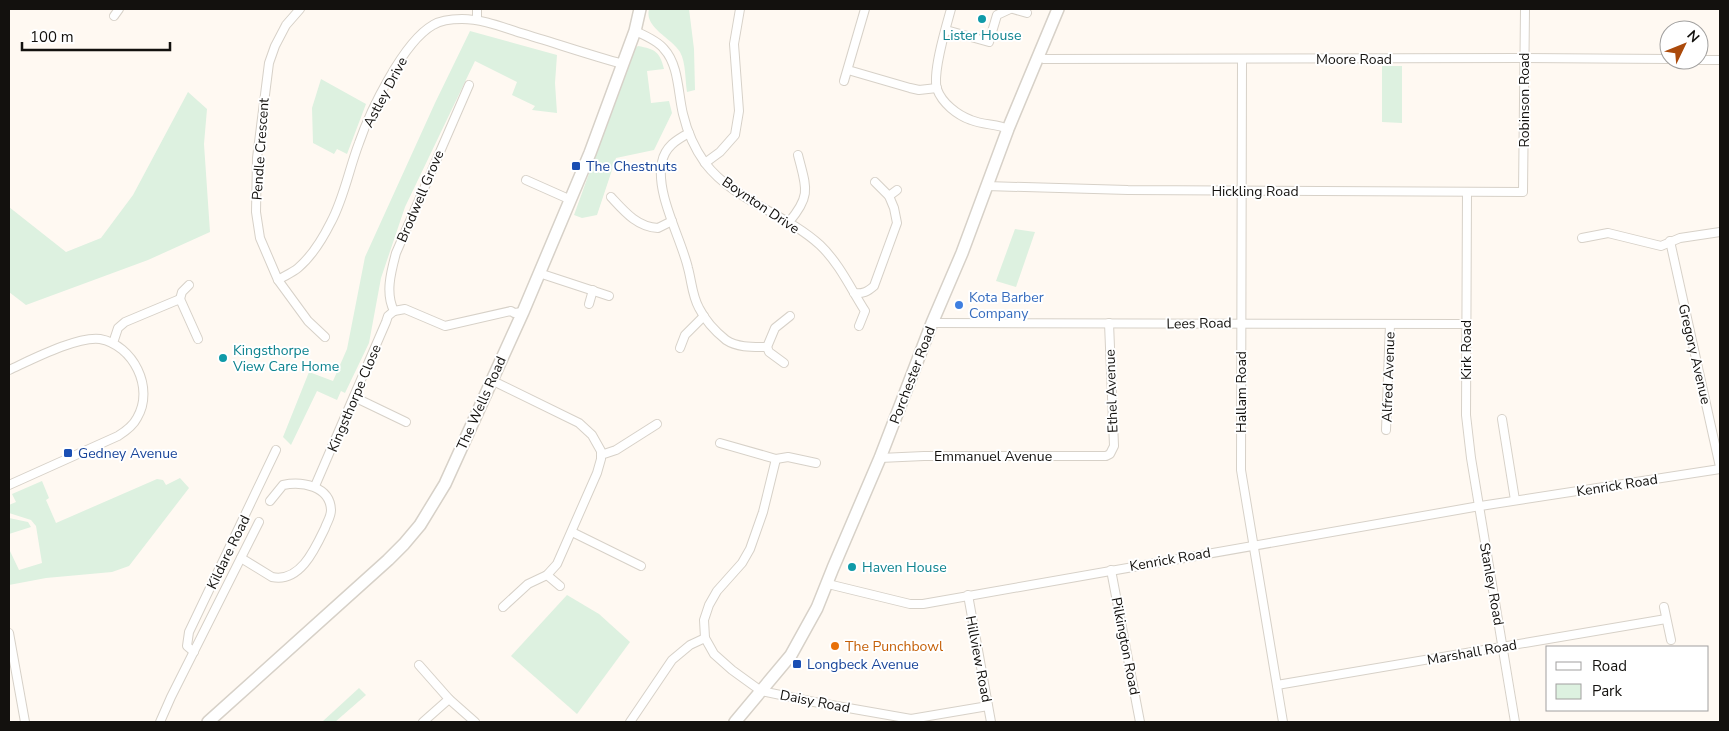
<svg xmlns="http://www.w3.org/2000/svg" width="1729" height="731" font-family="'Nunito Sans',sans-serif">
	<rect width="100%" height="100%" fill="#fff9f2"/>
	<g fill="#ddf1e0">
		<path d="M649,9H689L694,49L695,90L687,92C685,79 686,63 680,52C672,38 644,28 649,9Z"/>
		<polygon points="470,31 557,55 555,83 557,113 532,110 535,106 512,95 517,82 475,61 405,207 381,278 369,343 345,393 341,391 337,400 317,391 291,445 283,437 309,372 333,381 347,349 365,257 435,103"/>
		<path d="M638,46C655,49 660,52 664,69L647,71L651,103L669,101L672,113L654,150L616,158L597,215L582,218L574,215L634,49Z"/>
		<polygon points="1382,66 1402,66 1402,123 1382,122"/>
		<polygon points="321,79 366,104 347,154 337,149 334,154 313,143 312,108"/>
		<polygon points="188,92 207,109 204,144 210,232 148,260 26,305 9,292 9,207 66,252 101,238 133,195"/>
		<polygon points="1015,229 1035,232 1016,287 996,281"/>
		<polygon points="180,478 189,488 129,566 112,572 46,578 9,585 9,549 19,570 42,563 36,526 31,520 9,513 9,505 16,502 12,494 42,481 49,498 46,500 56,523 157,479 163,480 166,485"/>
		<polygon points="9,518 28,522 31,527 9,534"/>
		<polygon points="567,595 599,614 630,642 577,714 511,656"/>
		<polygon points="359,688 366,695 335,722 322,722"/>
	</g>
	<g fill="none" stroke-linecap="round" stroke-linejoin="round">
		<g stroke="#d7d1c8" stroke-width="10">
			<g id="street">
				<polyline points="300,9 286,25 275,46 269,63 257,158 256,212 260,238 278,280 308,321 325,337"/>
				<polyline points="477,9 477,20"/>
				<path d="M951,9C946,27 932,73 937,89C942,103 957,115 971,120C983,125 998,124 1008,129"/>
				<polyline points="1013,9 1027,13"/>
				<polyline points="114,16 119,9"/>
				<polyline points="946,30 989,42 997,15 1010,9"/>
				<path d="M635,31C644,35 658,41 664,49C679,65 678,94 683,114C687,131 695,149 705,163C734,201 785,213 820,245C839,263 851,289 865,311L859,326"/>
				<polyline points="1038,57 1044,59 1524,58 1669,59"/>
				<polyline points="1242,59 1241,470 1283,722"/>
				<polyline points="1699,60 1720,60"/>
				<polyline points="848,70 910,88 919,90 937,88"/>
				<polyline points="844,81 865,9"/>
				<path d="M689,133C676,140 665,147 662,162C655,193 681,238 688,268C692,283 692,295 699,308C705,320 716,332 726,340C738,348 754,347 767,347L769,352L784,363"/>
				<polyline points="705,163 720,152 735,135 739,111 734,44 740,9"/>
				<polyline points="526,180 571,200"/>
				<polyline points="986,186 1128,190 1523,192 1525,9"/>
				<polyline points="1467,192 1466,415 1471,458 1515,722"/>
				<polyline points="889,196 897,190"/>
				<path d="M611,197C624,211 637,227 658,228L672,221"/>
				<path d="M789,222C812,195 806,187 798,155"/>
				<polyline points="1582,238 1608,233 1661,246 1680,238 1720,232"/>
				<polyline points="1670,241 1720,467"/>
				<polyline points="539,273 609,296"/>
				<path d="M278,280C284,276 292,273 298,268C311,257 323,238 331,222C344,198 349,169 359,143C370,111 403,42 433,25C441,20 452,19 462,19C482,19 502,27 521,33C555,43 589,55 623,64"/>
				<path d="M854,293C863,294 867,292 874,286L897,223L894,208L889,196L875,182"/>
				<polyline points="180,299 182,292 189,285"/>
				<polyline points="589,304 593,290"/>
				<path d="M394,311C385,293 391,272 396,253L469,85"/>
				<polyline points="394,311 405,309 445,326 511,311 514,313 523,312"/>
				<polyline points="932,323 1466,324"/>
				<polyline points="113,343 118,328 125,322 180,299 198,339"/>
				<polyline points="767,347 775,328 790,316"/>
				<polyline points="680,348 685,335 704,316"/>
				<path d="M9,370C31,360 77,336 100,339C133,345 155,388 137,418C133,426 126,431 118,436L9,485"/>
				<polyline points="491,380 579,423 592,435 601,451 601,459 597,473 557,564 547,575 528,584 503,607"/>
				<polyline points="354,397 406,422"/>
				<polyline points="1502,419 1515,500"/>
				<polyline points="1386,430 1390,324"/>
				<polyline points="720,443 776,459 763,512 750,549 742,563 717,591 709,605 704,620 705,638 714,654 732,670 761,691 814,702 911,719 988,706"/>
				<polyline points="601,455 616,450 657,424"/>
				<polyline points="880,458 924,456 1106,456 1110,454 1114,446 1109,323"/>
				<polyline points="776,459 788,457 816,463"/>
				<polyline points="315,486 386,322 388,316 394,311"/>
				<polyline points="572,532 641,566"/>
				<path d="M241,558L272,577C300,583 315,549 325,528C327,522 331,517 331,510C330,486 302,481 283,485L270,501"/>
				<polyline points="1111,570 1140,722"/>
				<polyline points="547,575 560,586"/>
				<polyline points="828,584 910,604 923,604 1474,507 1720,469"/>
				<polyline points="968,595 991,722"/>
				<polyline points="1664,607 1671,640"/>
				<polyline points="9,633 25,722"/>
				<polyline points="194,652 187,646 189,632 276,450"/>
				<polyline points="419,665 449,699 475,722"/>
				<polyline points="1277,685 1666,619"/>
				<polyline points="160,722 171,697 259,522"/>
				<polyline points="423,722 449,699"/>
				<polyline points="630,722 672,660 690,645 705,638"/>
			</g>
		</g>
		<g stroke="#d7d1c8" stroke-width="14">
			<g id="secondary">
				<polyline points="208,722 388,560 404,544 420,525 445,484 523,312 590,153 635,31 640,9"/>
				<polyline points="735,722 791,655 817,608 833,568 880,458 932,323 962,253 1008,129 1058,9"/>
			</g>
		</g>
		<use href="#street" stroke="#fff" stroke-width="8"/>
		<use href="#secondary" stroke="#fff" stroke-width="11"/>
	</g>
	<g fill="#0f9aa8" stroke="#fff" stroke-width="2">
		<circle cx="982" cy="19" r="5"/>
		<circle cx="223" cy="358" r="5"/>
		<circle cx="852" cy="567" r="5"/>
	</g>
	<g fill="#1a4fb4" stroke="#fff" stroke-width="2">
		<rect x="571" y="161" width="10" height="10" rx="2.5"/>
		<rect x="63" y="448" width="10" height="10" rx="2.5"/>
		<rect x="792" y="659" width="10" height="10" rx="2.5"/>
	</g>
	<circle fill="#3f7fe0" stroke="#fff" stroke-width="2" cx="959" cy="305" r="5"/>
	<circle fill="#e8710a" stroke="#fff" stroke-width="2" cx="835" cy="646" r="5"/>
	<g text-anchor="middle" stroke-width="4" stroke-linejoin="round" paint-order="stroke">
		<g font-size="14" fill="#0d838f" stroke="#fff" text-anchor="start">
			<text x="982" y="40" text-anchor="middle">Lister House</text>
			<text x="233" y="355">Kingsthorpe<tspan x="233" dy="16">View Care Home</tspan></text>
			<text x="862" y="572">Haven House</text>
		</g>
		<g font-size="14" fill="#13110e" stroke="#fff">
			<text x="1354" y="64">Moore Road</text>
			<text transform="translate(385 92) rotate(-62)" y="5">Astley Drive</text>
			<text transform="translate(1524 100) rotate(-90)" y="5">Robinson Road</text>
			<text transform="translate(260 149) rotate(-86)" y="5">Pendle Crescent</text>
			<text x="1255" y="196">Hickling Road</text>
			<text transform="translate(420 196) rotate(-67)" y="5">Brodwell Grove</text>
			<text transform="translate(761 205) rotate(34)" y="5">Boynton Drive</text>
			<text transform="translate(1199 323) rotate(-1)" y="5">Lees Road</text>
			<text transform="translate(1466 350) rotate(-90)" y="5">Kirk Road</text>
			<text transform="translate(1695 354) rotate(77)" y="5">Gregory Avenue</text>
			<text transform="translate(912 375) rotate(-69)" y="5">Porchester Road</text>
			<text transform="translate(1388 377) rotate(-88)" y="5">Alfred Avenue</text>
			<text transform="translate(1111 391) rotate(-92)" y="5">Ethel Avenue</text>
			<text transform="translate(1241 392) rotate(-90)" y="5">Hallam Road</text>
			<text transform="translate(354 398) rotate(-67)" y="5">Kingsthorpe Close</text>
			<text transform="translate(481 403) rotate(-66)" y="5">The Wells Road</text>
			<text x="993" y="461">Emmanuel Avenue</text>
			<text transform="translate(1617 485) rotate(-9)" y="5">Kenrick Road</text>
			<text transform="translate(228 552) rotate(-64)" y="5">Kildare Road</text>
			<text transform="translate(1170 559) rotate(-10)" y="5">Kenrick Road</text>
			<text transform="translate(1492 584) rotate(80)" y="5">Stanley Road</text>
			<text transform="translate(1126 646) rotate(79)" y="5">Pilkington Road</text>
			<text transform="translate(1472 652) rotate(-10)" y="5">Marshall Road</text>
			<text transform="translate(979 659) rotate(79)" y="5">Hillview Road</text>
			<text transform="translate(815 701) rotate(11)" y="5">Daisy Road</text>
		</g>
		<g font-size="14" fill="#164399" stroke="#fff" text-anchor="start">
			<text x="586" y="171">The Chestnuts</text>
			<text x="78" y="458">Gedney Avenue</text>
			<text x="807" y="669">Longbeck Avenue</text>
		</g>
		<g font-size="14" fill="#366cbe" stroke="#fff" text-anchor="start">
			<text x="969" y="302">Kota Barber<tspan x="969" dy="16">Company</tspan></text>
		</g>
		<g font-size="14" fill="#c56008" stroke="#fff" text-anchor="start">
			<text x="845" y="651">The Punchbowl</text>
		</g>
	</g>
	<rect width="1729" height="731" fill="none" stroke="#13110e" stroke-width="20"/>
	<rect x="1546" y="646" width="162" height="65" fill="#ffffff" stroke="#a1a09f"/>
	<rect x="1556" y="662" width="25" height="8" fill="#ffffff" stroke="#a1a09f"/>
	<text x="1592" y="671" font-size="15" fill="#13110e">Road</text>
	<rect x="1556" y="684" width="25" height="15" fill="#ddf1e0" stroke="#a1a09f"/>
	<text x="1592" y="696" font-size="15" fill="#13110e">Park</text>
	<g transform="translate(1684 45) rotate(47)"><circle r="24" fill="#ffffff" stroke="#a1a09f"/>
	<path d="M0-4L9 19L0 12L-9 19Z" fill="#ab4a0b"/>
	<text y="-8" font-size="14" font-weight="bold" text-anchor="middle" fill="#13110e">N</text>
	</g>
	<path d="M22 42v8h148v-8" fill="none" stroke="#13110e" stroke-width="2.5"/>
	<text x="30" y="42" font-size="15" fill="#13110e" stroke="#ffffff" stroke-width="4" paint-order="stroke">100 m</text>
</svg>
